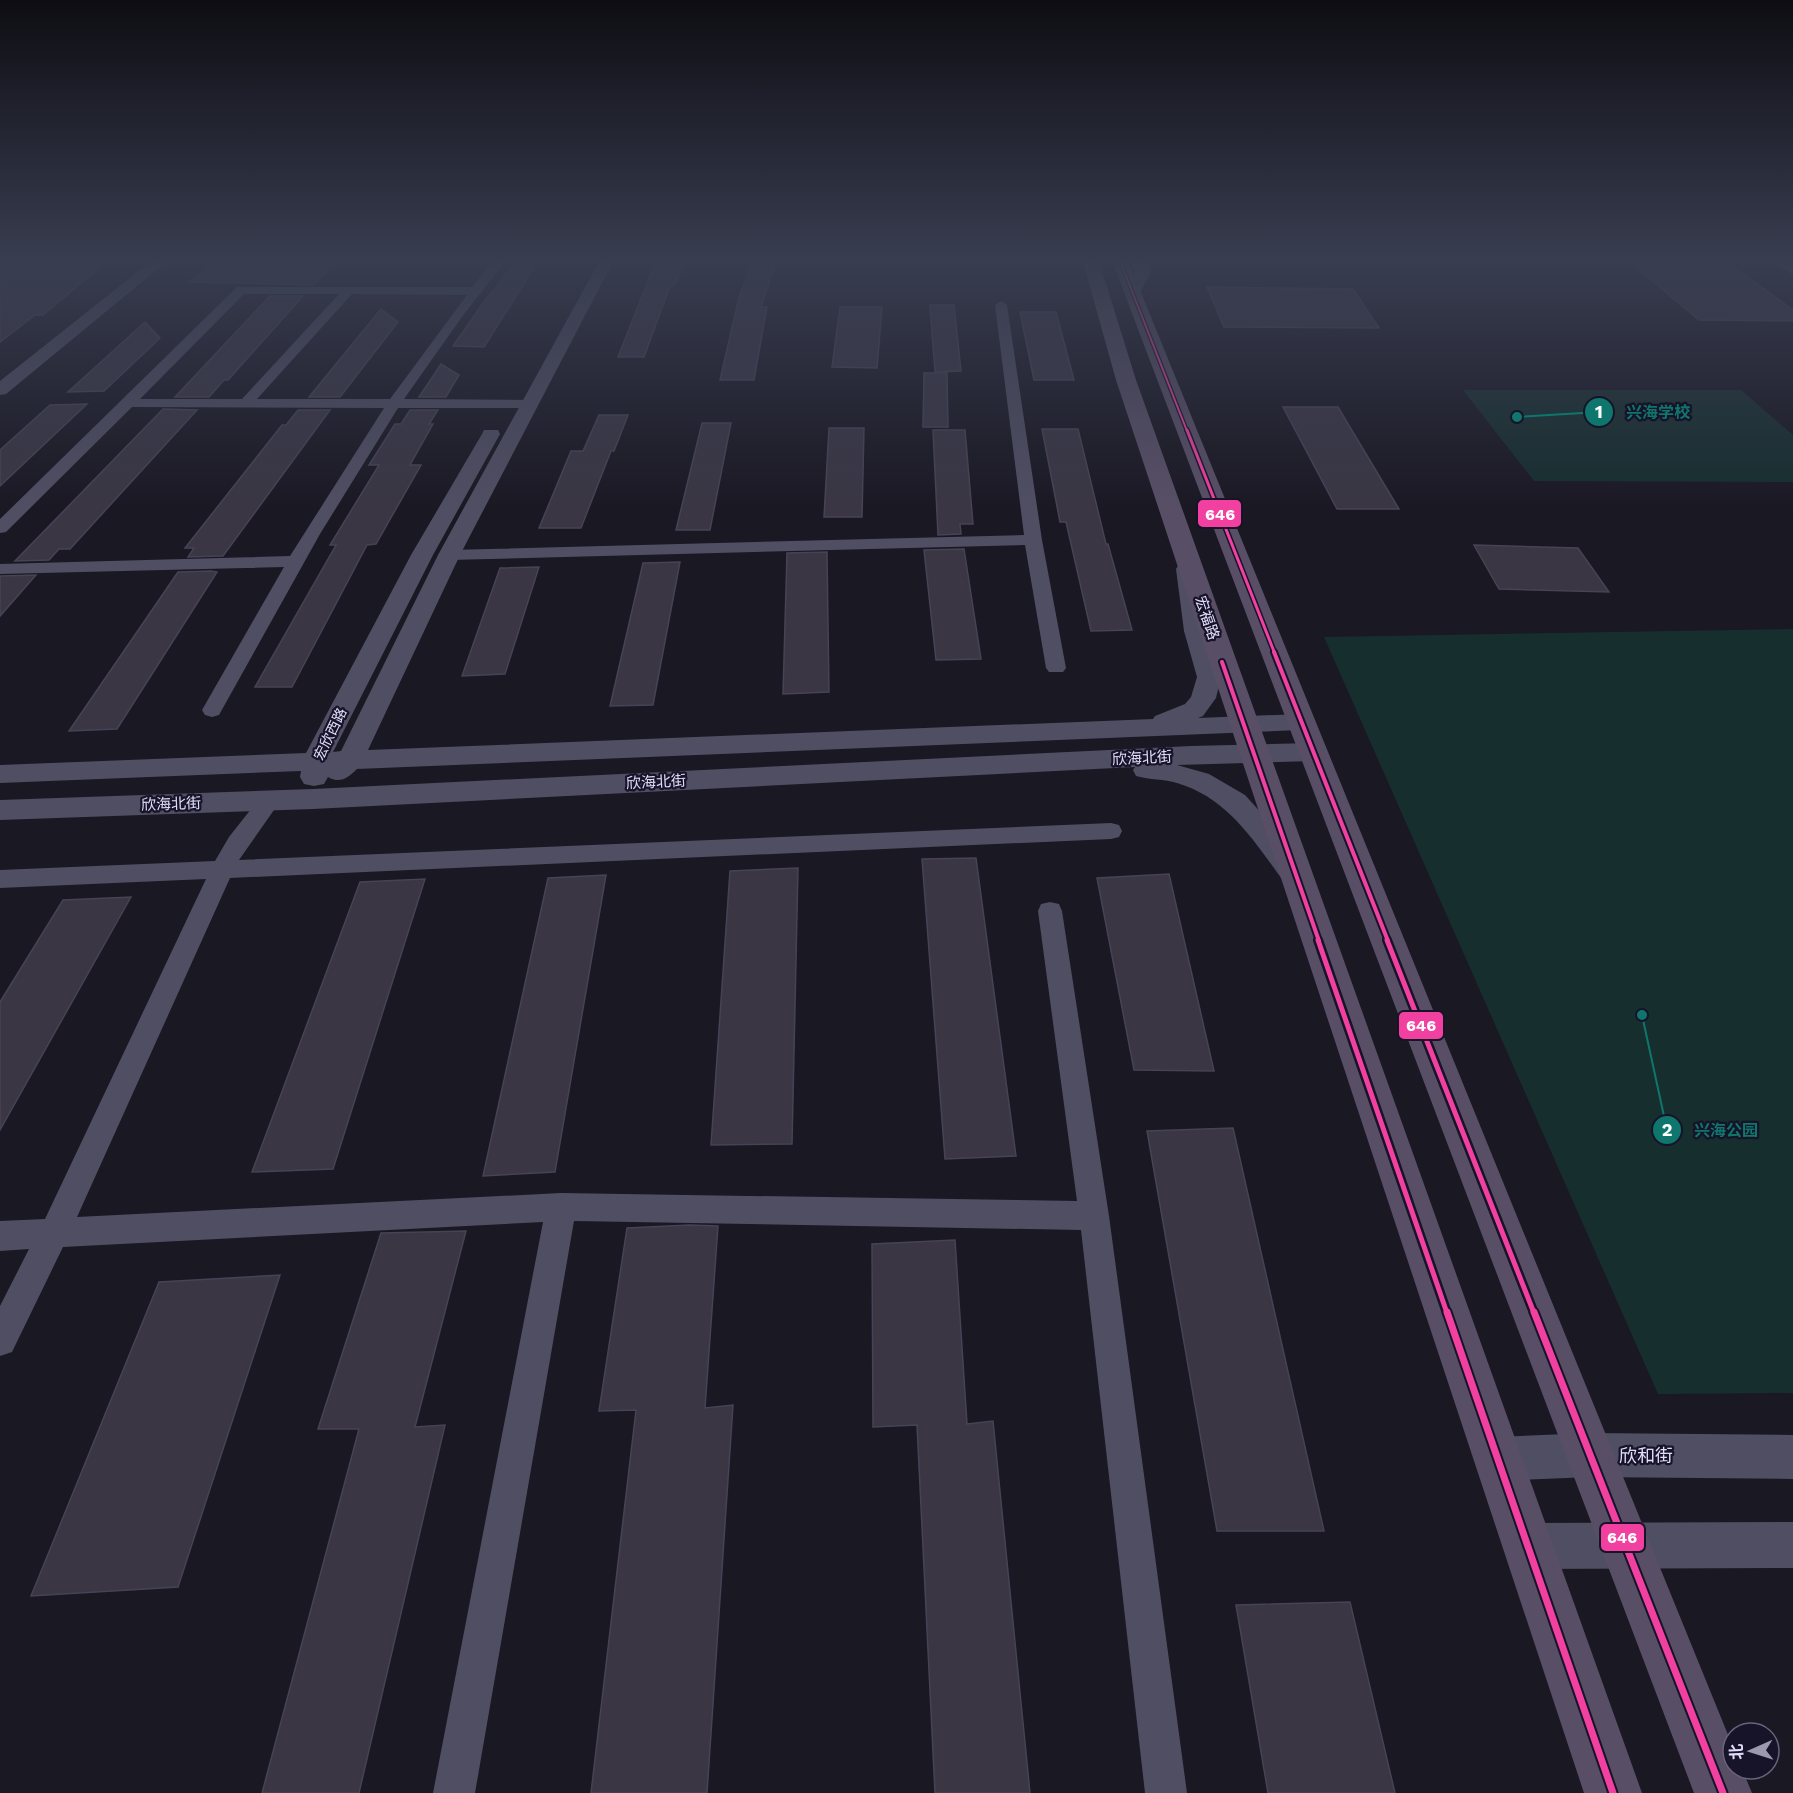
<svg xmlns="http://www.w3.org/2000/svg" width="1793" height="1793" font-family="'Work Sans','Noto Sans SC',sans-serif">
	<rect width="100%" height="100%" fill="#1a1823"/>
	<g fill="#172e2f">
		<polygon points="1463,390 1741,390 1793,435 1793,482 1534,481"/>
		<polygon points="1793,629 1793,1393 1658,1394 1324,637"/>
	</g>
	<g fill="#3a3644" stroke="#474356" stroke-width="1.5">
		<polygon points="0,258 111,258 43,315 35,315 0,342"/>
		<polygon points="219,258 338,258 314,285 189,282"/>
		<polygon points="520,258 534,268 484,347 453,346 483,303"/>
		<polygon points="661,258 687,258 674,286 670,286 644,357 618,357 656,261 659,262"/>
		<polygon points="754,258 777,258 761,307 767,307 754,380 720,380 739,297"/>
		<polygon points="1625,258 1722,258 1793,310 1793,321 1699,320"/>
		<polygon points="1207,287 1353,289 1379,328 1224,327"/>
		<polygon points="270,296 303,296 228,380 224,380 209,397 175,397"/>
		<polygon points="930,305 954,305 961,371 935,372"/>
		<polygon points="840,307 882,307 877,368 832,367"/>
		<polygon points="381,309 398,322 340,397 309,397"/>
		<polygon points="1020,312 1056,312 1074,380 1034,380"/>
		<polygon points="145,322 160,338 104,391 68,392"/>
		<polygon points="441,364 459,375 446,397 419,397"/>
		<polygon points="924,373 947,373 948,427 923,427"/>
		<polygon points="87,404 0,486 0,450 50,405"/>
		<polygon points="1283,407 1338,407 1399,509 1337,509"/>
		<polygon points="163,409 197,410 70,549 59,549 49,560 15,561"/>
		<polygon points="298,410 330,410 223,556 188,557 194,548 185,548 282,425 286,425"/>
		<polygon points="410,410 438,410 429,424 433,424 410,465 421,465 376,544 367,545 292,687 255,687 336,545 330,545 379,465 369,465 395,424 401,424"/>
		<polygon points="599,415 628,415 614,451 611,451 581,528 539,528 571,451 583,451"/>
		<polygon points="702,423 731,423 710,530 676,530"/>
		<polygon points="829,428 864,428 862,517 824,517"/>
		<polygon points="1042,429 1078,429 1106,544 1108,544 1132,630 1091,631 1066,522 1060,522"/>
		<polygon points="933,430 965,430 973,524 960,524 961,534 938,535"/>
		<polygon points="1474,545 1578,548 1609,592 1499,589"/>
		<polygon points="964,549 981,659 936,660 924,550"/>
		<polygon points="827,552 829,692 783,694 787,553"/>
		<polygon points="680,562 653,705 610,706 643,563"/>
		<polygon points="539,567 505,674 462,676 500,568"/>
		<polygon points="211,571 217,572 117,729 69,731 178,572"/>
		<polygon points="36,575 0,616 0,576"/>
		<polygon points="976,858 1016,1156 945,1159 922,859"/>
		<polygon points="798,868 792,1144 711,1145 730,871"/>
		<polygon points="1169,874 1214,1071 1134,1070 1097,878"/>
		<polygon points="606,875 555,1172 483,1176 548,878"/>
		<polygon points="425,879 333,1169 252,1172 360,882"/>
		<polygon points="131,897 0,1130 0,1002 63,900"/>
		<polygon points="1233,1128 1324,1531 1217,1531 1147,1131"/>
		<polygon points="690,1225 718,1226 705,1408 733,1405 707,1793 591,1793 636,1410 599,1411 627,1228"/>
		<polygon points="466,1231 415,1427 445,1425 359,1793 262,1793 359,1429 318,1429 381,1233"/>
		<polygon points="955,1240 967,1424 993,1421 1030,1793 935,1793 917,1425 873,1427 872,1244"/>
		<polygon points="280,1275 178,1587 31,1596 159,1282"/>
		<polygon points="1350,1602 1395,1793 1268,1793 1236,1605"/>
	</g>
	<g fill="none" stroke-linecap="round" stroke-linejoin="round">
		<g fill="#504e63" fill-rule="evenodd">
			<path d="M496,258H508L464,314L404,399L530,400L537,404L530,408H398L320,534L219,715L212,717L205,715L202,710L284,567L0,574V564L290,556L384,408L132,407L6,532L0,533V519L237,287H472ZM244,294H339L242,399H140ZM352,294L467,295L390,399H257Z"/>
			<polygon points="1001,301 1007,305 1042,540 1066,668 1063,672 1049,672 1046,668 1025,545 449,560 443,559 440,555 443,551 449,550 1024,535 995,305"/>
			<polygon points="270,792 278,795 281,800 239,860 1111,823 1119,825 1122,831 1119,837 1111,839 230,878 77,1217 561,1193 1077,1201 1038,911 1041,904 1050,902 1059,904 1062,911 1109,1216 1187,1793 1145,1793 1081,1230 574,1221 475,1793 433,1793 543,1222 63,1247 12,1352 0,1356 0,1306 29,1249 0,1251 0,1221 45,1219 206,879 0,888 0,870 215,861 229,837 262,795"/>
		</g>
		<g fill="#504e63" fill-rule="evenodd">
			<polygon points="155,258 171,258 6,394 0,395 0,381"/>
			<path d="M601,258H615L460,555L368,750L1153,719L1155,716L1185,704L1191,697L1197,677L1184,631L1176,569L1179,564L1187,562L1195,564L1198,569L1208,631L1221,677L1216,698L1203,716L1198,718L1300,714L1309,716L1313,722L1309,728L1300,730L357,769C348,778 340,784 328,777L324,784L314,786L304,784L300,777L301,771L0,783V765L306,753L411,555L482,434L484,430H498L500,434L433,555L333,752L341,751L438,555Z"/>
			<polygon points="1767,258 1784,258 1793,264 1793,275"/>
			<path d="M1313,743L1322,746L1326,752L1322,758L1313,761L1177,765L1209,774L1245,795L1274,827L1309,874L1304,882L1294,885L1284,882C1254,841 1228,798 1177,783C1164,779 1150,780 1136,776L1133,770L1135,767L313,809L0,820V800L313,789L1191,746Z"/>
			<polygon points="1590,1433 1793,1435 1793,1479 1590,1477 1498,1481 1483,1474 1476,1459 1483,1444 1498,1437"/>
			<polygon points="1793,1522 1793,1568 1528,1569 1512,1562 1505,1546 1512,1530 1528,1523"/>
		</g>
		<polygon fill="#545268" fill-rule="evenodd" points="1129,258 1145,258 1151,272 1138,296 1132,297 1124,292 1135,272"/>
		<g fill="#584f66" fill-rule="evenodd">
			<polygon points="1082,258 1098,258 1136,380 1642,1793 1584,1793 1116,380"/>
			<polygon points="1111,258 1127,258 1733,1747 1733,1769 1742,1769 1752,1793 1694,1793"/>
		</g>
		<g stroke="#171328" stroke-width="4.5">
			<polyline id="bus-1-far4" points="1119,258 1187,431"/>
		</g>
		<g stroke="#171328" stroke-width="6">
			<polyline id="bus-1-far3" points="1187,430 1275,654"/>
		</g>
		<g stroke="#171328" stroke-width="8">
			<g id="bus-1-far2">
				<polyline points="1274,652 1388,941"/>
				<polyline points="1222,662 1319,941"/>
			</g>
		</g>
		<g stroke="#171328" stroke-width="10">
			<g id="bus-1-far1">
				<polyline points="1318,940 1447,1313"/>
				<polyline points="1387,940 1534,1313"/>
			</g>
		</g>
		<g stroke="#171328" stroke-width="11">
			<g id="bus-1">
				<polyline points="1447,1312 1613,1793"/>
				<polyline points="1534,1312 1723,1793"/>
			</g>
		</g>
		<use href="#bus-1-far4" stroke="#f240a1" stroke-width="2"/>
		<use href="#bus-1-far3" stroke="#f240a1" stroke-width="3"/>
		<use href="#bus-1-far2" stroke="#f240a1" stroke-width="4"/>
		<use href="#bus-1-far1" stroke="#f240a1" stroke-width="5"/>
		<use href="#bus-1" stroke="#f240a1" stroke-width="7"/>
	</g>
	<linearGradient id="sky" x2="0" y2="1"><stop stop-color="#0e0d13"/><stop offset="0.51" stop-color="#383d50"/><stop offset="1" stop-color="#383d50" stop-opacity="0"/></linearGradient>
	<rect width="1793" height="509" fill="url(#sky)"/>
	<g text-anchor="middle" stroke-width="4.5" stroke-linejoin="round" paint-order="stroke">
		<g font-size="14" fill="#e2ddfc" stroke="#171328">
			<text transform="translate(330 734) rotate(-64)" y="5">宏欣西路</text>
		</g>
		<g font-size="15" fill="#e2ddfc" stroke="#171328">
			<text transform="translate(1207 618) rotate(71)" y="5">宏福路</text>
			<text transform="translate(1142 758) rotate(-3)" y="5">欣海北街</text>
			<text transform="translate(656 782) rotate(-3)" y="5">欣海北街</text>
			<text transform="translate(171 804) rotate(-2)" y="5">欣海北街</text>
		</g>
		<g font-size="18" fill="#e2ddfc" stroke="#171328">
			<text x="1646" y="1462">欣和街</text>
		</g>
	</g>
	<path fill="none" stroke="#0f766e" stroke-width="2" d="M1517 417L1599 412M1642 1015L1667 1130"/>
	<g fill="#0f766e" stroke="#171328" stroke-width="2">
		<circle cx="1517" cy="417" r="6"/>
		<circle cx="1642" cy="1015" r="6"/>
		<circle cx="1599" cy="412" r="15"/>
		<circle cx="1667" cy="1130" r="15"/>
	</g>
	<g font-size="18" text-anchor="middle" font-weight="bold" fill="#fff">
		<text x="1599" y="418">1</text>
		<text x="1667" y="1136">2</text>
	</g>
	<g font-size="16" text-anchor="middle" font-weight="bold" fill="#0f766e" stroke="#171328" stroke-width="4.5" stroke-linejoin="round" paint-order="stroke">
		<text x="1658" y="418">兴海学校</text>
		<text x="1726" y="1136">兴海公园</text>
	</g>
	<g stroke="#171328" stroke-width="2">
		<rect x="1197" y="499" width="45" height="29" rx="6" fill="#f240a1"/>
		<rect x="1398" y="1011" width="46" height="29" rx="6" fill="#f240a1"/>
		<rect x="1600" y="1523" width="45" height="29" rx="6" fill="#f240a1"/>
	</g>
	<g font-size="16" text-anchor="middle" font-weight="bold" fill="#fff">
		<text x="1220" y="520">646</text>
		<text x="1421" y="1031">646</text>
		<text x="1622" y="1543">646</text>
	</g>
	<g transform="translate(1751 1751) rotate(267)"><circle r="28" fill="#171328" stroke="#68647d" stroke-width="1.5"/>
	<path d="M0-4.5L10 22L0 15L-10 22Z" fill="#9c98b0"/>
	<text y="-9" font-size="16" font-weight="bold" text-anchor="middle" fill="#e2ddfc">北</text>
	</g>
</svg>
